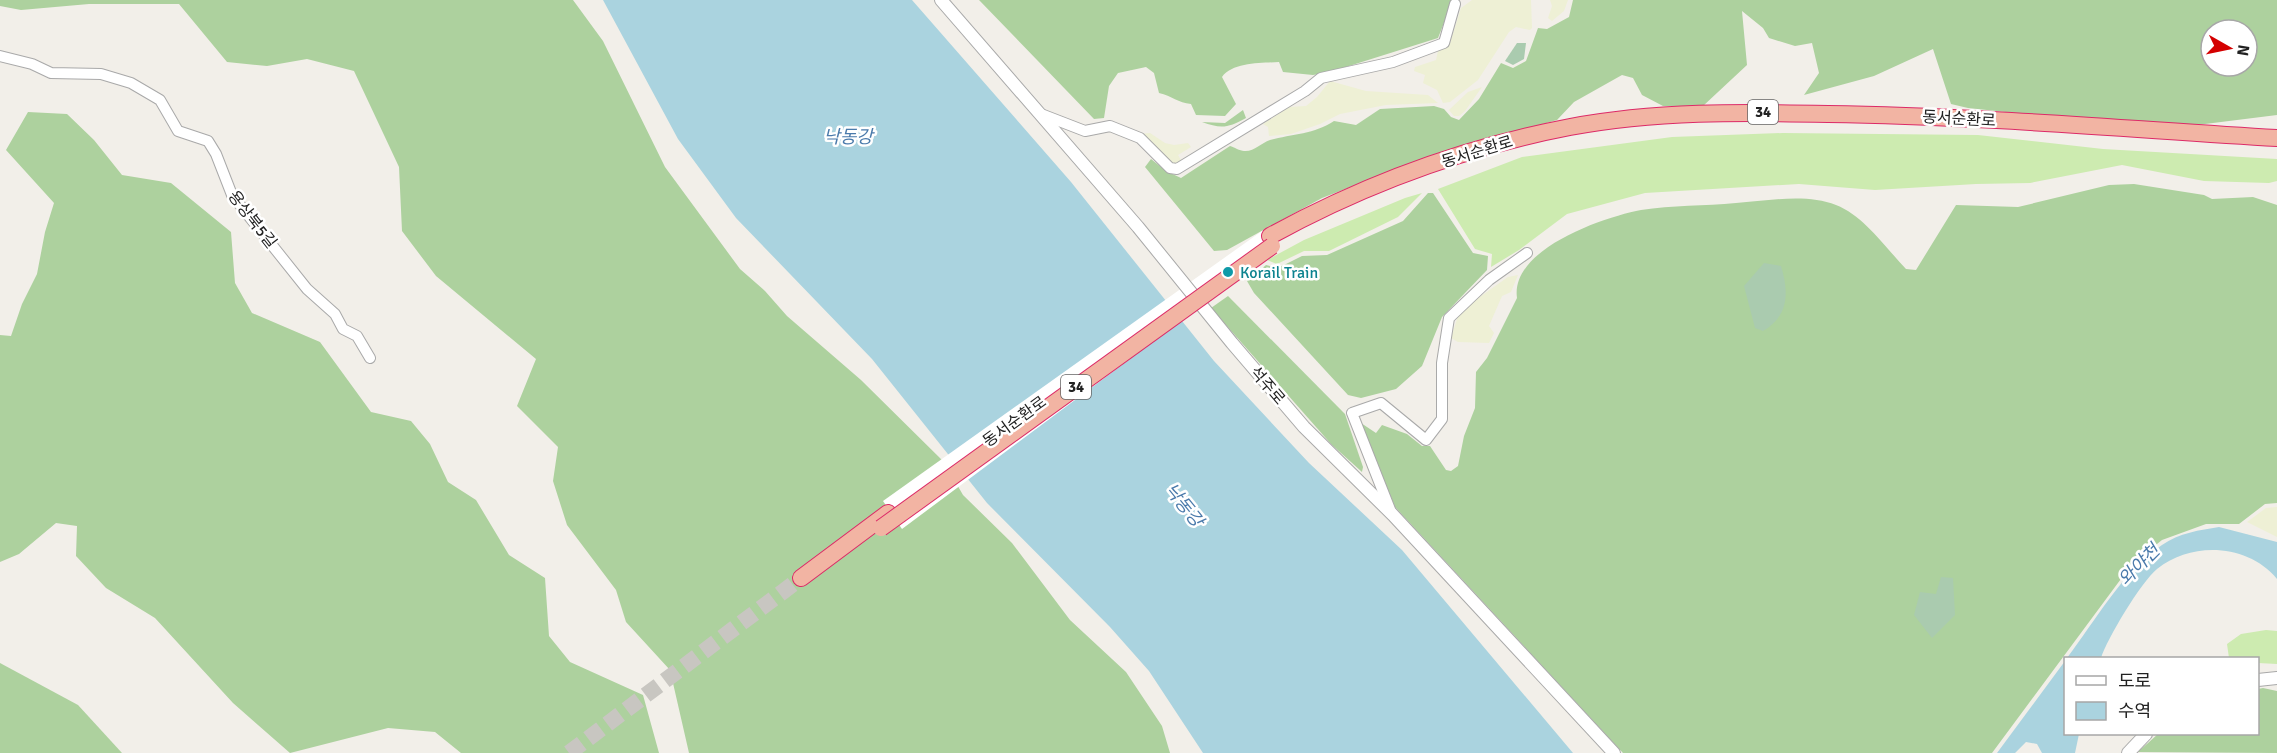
<svg xmlns="http://www.w3.org/2000/svg" width="2277" height="753" font-family="Signika,'Noto Sans KR',sans-serif">
	<rect width="100%" height="100%" fill="#f2efe9"/>
	<g fill="#eef0d5">
		<polygon points="1472,0 1531,0 1532,28 1530,30 1516,27 1509,32 1478,80 1450,102 1443,103 1437,90 1423,83 1425,75 1414,71 1415,67 1436,60 1438,51 1450,43 1461,8"/>
		<polygon points="1550,0 1568,0 1564,11 1552,21 1548,18 1552,6"/>
		<polygon points="1330,81 1366,91 1428,95 1438,103 1386,105 1340,114 1320,124 1291,134 1269,136 1268,127 1263,124 1289,107 1306,106 1317,97"/>
		<polygon points="1482,87 1465,111 1459,116 1454,116 1449,110 1468,92"/>
		<polygon points="1150,133 1165,143 1174,145 1188,143 1191,147 1178,155 1182,162 1172,165 1139,134"/>
		<polygon points="1518,275 1511,292 1502,296 1489,326 1494,333 1489,343 1458,342 1451,338 1458,316 1467,306 1508,277"/>
		<polygon points="2277,507 2277,537 2247,522 2266,508"/>
	</g>
	<g fill="#cdebb0">
		<polygon points="1783,133 1978,135 2103,149 2277,159 2277,181 2269,183 2204,181 2122,165 2030,183 1976,184 1875,190 1799,184 1645,193 1567,214 1519,250 1491,267 1492,254 1475,249 1438,189 1522,157 1672,137"/>
		<polygon points="1422,193 1398,217 1329,251 1304,251 1277,264 1267,260 1304,240 1405,198"/>
		<polygon points="2266,630 2277,631 2277,664 2258,663 2258,658 2229,658 2227,644 2241,634"/>
	</g>
	<g fill="#add19e" fill-rule="evenodd">
		<polygon points="0,0 573,0 603,41 665,167 740,269 765,291 787,316 861,380 944,462 963,495 1012,543 1070,620 1126,672 1162,726 1170,753 689,753 670,670 626,622 616,590 567,525 553,481 558,447 517,406 536,359 436,276 402,231 399,167 354,71 307,59 267,66 227,62 179,4 89,4 21,10 0,6"/>
		<path d="M979,0H1453L1438,38L1330,72L1313,75L1283,72L1279,62C1262,63 1233,62 1222,77L1236,104L1225,116L1196,115L1191,104C1178,103 1172,96 1159,93L1154,73L1146,67L1118,73L1109,86L1104,118L1094,119Z"/>
		<path d="M1573,0H2277V115L2165,129L1968,108L1951,104L1933,49L1874,76L1804,95L1819,73L1812,43L1795,46L1769,38L1763,28L1742,11L1747,65L1703,106H1663L1642,95L1633,78L1622,75L1574,102L1557,120L1423,159L1322,198L1227,250L1214,251L1145,167L1151,159L1166,171L1181,178L1230,146C1234,147 1240,151 1244,151C1254,152 1261,143 1270,140C1292,134 1315,134 1334,121L1356,125L1380,109L1434,106L1444,109L1451,117L1459,120L1479,99L1501,63L1513,68L1526,61L1538,28L1547,29L1569,17ZM2211,30H2247V66H2211Z"/>
		<path d="M1243,110L1246,118C1228,128 1221,129 1202,122L1225,123Z"/>
		<polygon points="28,112 67,114 94,140 122,175 171,183 231,232 235,283 252,313 320,342 371,412 411,421 430,444 448,482 476,500 509,555 545,578 549,636 570,662 643,695 659,753 461,753 435,732 388,728 290,753 233,703 155,618 106,588 76,556 77,526 56,523 19,554 0,562 0,335 11,336 22,304 37,274 45,232 54,203 6,150"/>
		<path d="M2134,184L2204,195L2212,199L2253,197L2277,205V503L2265,504L2239,524H2206L2162,540L2132,564L1992,753H1623L1395,507L1361,423L1376,433L1382,425L1407,434L1422,446H1430L1446,470L1451,471L1458,466L1464,436L1475,408L1476,372L1487,358L1517,298C1510,249 1604,217 1641,210C1672,205 1705,206 1736,203C1767,201 1806,193 1836,205C1864,216 1885,247 1906,269L1916,270L1956,205L2018,207L2109,185Z"/>
		<polygon points="1428,193 1433,193 1473,253 1488,256 1487,270 1442,317 1422,366 1396,389 1361,398 1348,395 1254,293 1247,281 1266,265 1278,268 1302,256 1327,255 1403,221"/>
		<polygon points="1228,296 1345,414 1363,467 1362,472 1331,444 1211,308"/>
		<polygon points="0,663 78,705 122,753 0,753"/>
		<polygon points="2263,688 2277,691 2277,753 2138,752 2158,734 2258,734 2258,689"/>
	</g>
	<g fill="#aacbaf">
		<polygon points="1517,43 1526,43 1524,59 1513,65 1505,61"/>
		<path d="M1764,263L1781,266C1789,292 1789,316 1763,331L1755,328L1744,286Z"/>
		<polygon points="1941,577 1953,578 1955,615 1932,638 1914,615 1920,592 1936,594"/>
	</g>
	<g fill="#aad3df">
		<polygon points="603,0 912,0 1071,182 1214,361 1309,463 1402,550 1573,753 1203,753 1149,671 1110,627 987,503 872,359 736,218 678,139"/>
		<path d="M2219,527L2277,542V579C2248,544 2192,541 2157,569C2141,582 2107,639 2101,658H2067C2096,620 2122,572 2162,545C2179,533 2200,530 2219,527Z"/>
		<polygon points="2065,661 2066,734 2079,734 2075,753 2042,753 2037,744 2026,742 2015,753 1997,753"/>
	</g>
	<polygon fill="#fff" points="1262,231 1272,253 902,529 883,501"/>
	<g fill="none" stroke-linecap="round" stroke-linejoin="round">
		<polyline stroke="#c8c6c1" stroke-width="16" stroke-dasharray="16 8" stroke-linecap="butt" points="569,753 801,578"/>
		<g stroke="#a9a9a9" stroke-width="12">
			<g id="minor">
				<polyline points="0,56 32,64 51,73 101,74 131,83 160,100 178,131 208,141 216,154 232,195 307,289 335,314 343,329 357,336 370,358"/>
				<polyline points="1041,114 1085,131 1110,126 1140,138 1170,168 1177,169 1305,91 1321,78 1393,62 1444,43 1455,4"/>
				<polyline points="1391,512 1352,413 1381,403 1426,440 1442,419 1442,363 1449,318 1489,280 1527,253"/>
			</g>
		</g>
		<g stroke="#a9a9a9" stroke-width="14">
			<g id="tertiary">
				<polyline points="941,0 1138,227 1232,343 1304,427 1393,515 1614,753"/>
				<polyline points="2258,680 2277,678"/>
				<polyline points="2128,753 2146,734"/>
			</g>
		</g>
		<g stroke="#dc2a67" stroke-width="18">
			<g id="trunk">
				<path d="M1270,236C1363,185 1466,147 1570,127C1655,111 1742,112 1828,114C1978,116 2127,129 2277,138"/>
				<polyline points="801,578 888,513"/>
			</g>
		</g>
		<use href="#minor" stroke="#fff" stroke-width="10"/>
		<use href="#tertiary" stroke="#fff" stroke-width="12"/>
		<use href="#trunk" stroke="#f2b4a3" stroke-width="16"/>
		<g stroke="#dc2a67" stroke-width="18" stroke-linecap="butt">
			<polyline id="trunk-bridge" points="881,528 1272,246"/>
		</g>
		<use href="#trunk-bridge" stroke="#f2b4a3" stroke-width="16"/>
	</g>
	<circle fill="#0f9aa8" stroke="#fff" stroke-width="2" cx="1228" cy="272" r="6"/>
	<g text-anchor="middle" stroke-width="5" stroke-linejoin="round" paint-order="stroke">
		<g fill="#fff" stroke="#646464" stroke-width="1.5">
			<rect x="1748" y="100" width="30" height="24" rx="4.5"/>
			<rect x="1061" y="375" width="30" height="24" rx="4.5"/>
		</g>
		<g font-size="15" font-weight="bold" fill="#222">
			<text x="1763" y="117">34</text>
			<text x="1076" y="392">34</text>
		</g>
		<g font-size="16" fill="#222" stroke="#fff">
			<text transform="translate(1959 118) rotate(3)" y="6">동서순환로</text>
			<text transform="translate(1477 151) rotate(-17)" y="6">동서순환로</text>
			<text transform="translate(253 219) rotate(52)" y="6">용상북5길</text>
			<text transform="translate(1268 385) rotate(49)" y="6">석주로</text>
			<text transform="translate(1014 421) rotate(-36)" y="6">동서순환로</text>
		</g>
		<g font-size="16" fill="#0d838f" stroke="#fff" text-anchor="start">
			<text x="1240" y="278">Korail Train</text>
		</g>
		<g font-size="18" font-style="italic" fill="#4a7aab" stroke="#fff">
			<text x="848" y="143">낙동강</text>
			<text transform="translate(1184 505) rotate(51)" y="6">낙동강</text>
			<text transform="translate(2139 565) rotate(-45)" y="6">와야천</text>
		</g>
	</g>
	<rect x="2064" y="657" width="195" height="78" fill="#ffffff" stroke="#a7a7a7" stroke-width="1.5"/>
	<rect x="2076" y="676" width="30" height="9" fill="#ffffff" stroke="#a7a7a7" stroke-width="1.5"/>
	<text x="2118" y="687" font-size="18" fill="#222222">도로</text>
	<rect x="2076" y="702" width="30" height="18" fill="#aad3df" stroke="#a7a7a7" stroke-width="1.5"/>
	<text x="2118" y="717" font-size="18" fill="#222222">수역</text>
	<g transform="translate(2229 48) rotate(99)"><circle r="28" fill="#ffffff" stroke="#a7a7a7" stroke-width="1.5"/>
	<path d="M0-4.5L10 22L0 15L-10 22Z" fill="#d40000"/>
	<text y="-9" font-size="16" font-weight="bold" text-anchor="middle" fill="#222222">N</text>
	</g>
</svg>
